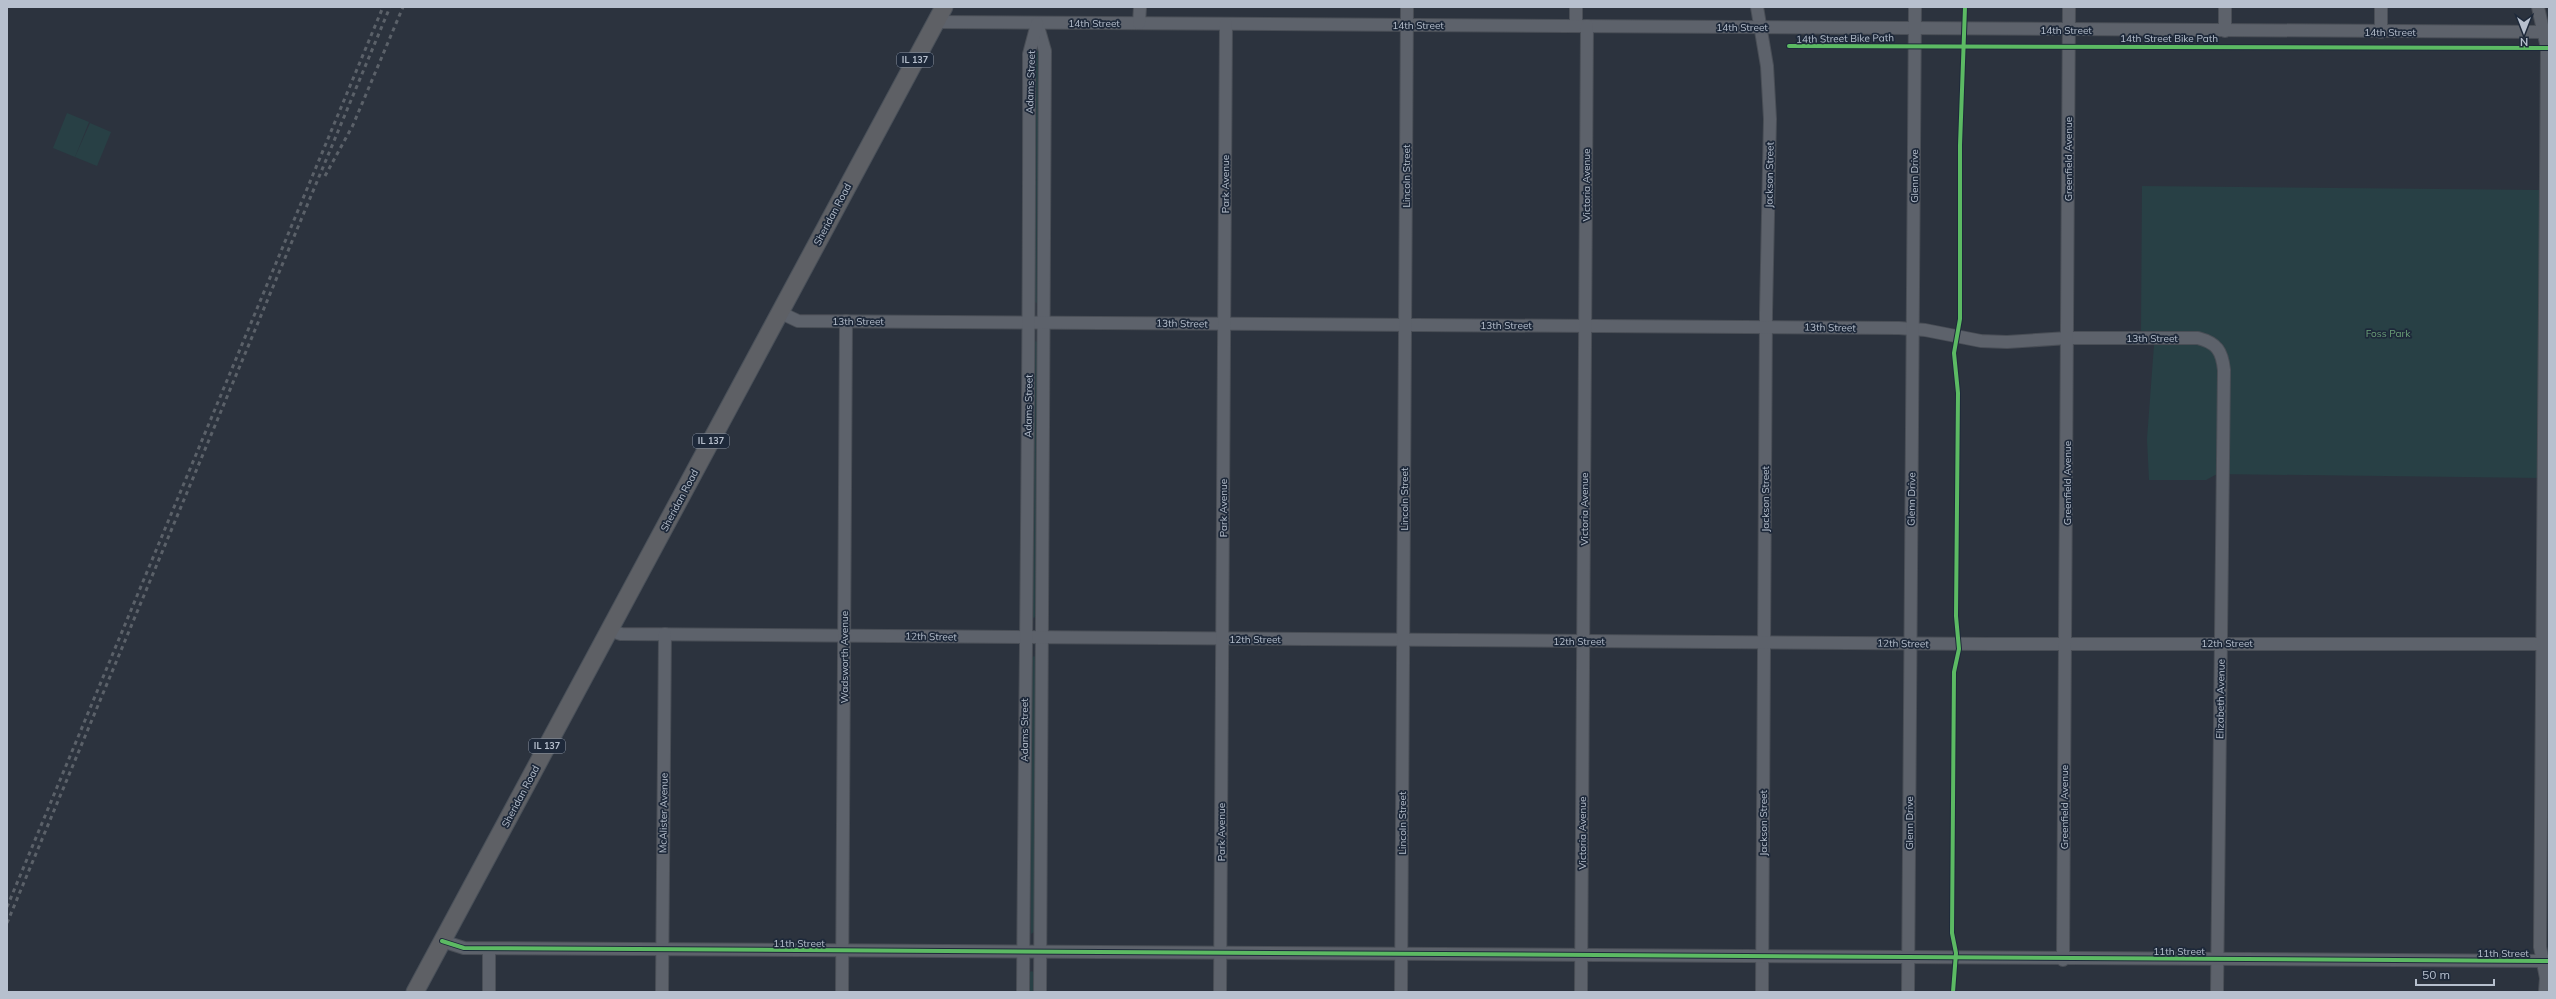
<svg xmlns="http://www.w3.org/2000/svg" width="2556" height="999" font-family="Mulish,sans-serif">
	<rect width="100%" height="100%" fill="#2c333e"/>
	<g fill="#284045">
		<polygon points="1038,49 1039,50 1037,303 1034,302 1035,53"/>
		<polygon points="67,113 89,122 75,157 53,148"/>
		<polygon points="90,123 111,132 97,166 75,157"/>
		<polygon points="2142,186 2542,190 2540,478 2217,474 2206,480 2149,480 2147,439 2154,345 2141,333"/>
		<polygon points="1034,341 1038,342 1036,616 1034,618 1032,617"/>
		<polygon points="1034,656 1036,658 1034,932 1031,934 1031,658"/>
		<polygon points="1032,971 1034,973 1034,992 1029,992 1030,972"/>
	</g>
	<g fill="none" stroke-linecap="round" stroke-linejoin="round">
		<g stroke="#494e56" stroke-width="14">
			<g id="minor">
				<polyline points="1576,7 1576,26"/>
				<polyline points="1757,7 1767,66 1770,119 1766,313 1762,992"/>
				<polyline points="2538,7 2547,48 2540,947 2546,978 2545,992"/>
				<polyline points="935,22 2549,32"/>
				<polyline points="1037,23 1045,51 1040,992"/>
				<polyline points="1139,23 1140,7"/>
				<polyline points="2225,31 2225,7"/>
				<polyline points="2381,32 2381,7"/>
				<path d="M779,312L798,321L1899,328L1925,330L1981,341L2007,342L2068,338H2198C2217,343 2222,351 2224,370L2217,992"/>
				<polyline points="609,630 621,634 1988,644 2549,644"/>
				<polyline points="442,941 464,948 2549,961"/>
				<polyline points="2063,960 2069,7"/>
				<polyline points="489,992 489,949"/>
				<polyline points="662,992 665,634"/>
				<polyline points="842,992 846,321"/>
				<path d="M1023,992C1025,680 1030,367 1029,54L1037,24"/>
				<polyline points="1220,992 1226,24"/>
				<polyline points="1401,992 1407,7"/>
				<polyline points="1581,992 1587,26"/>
				<polyline points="1908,992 1915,7"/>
			</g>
		</g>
		<g stroke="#495059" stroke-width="19">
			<polyline id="highway" points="415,992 944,7"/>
		</g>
		<use href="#minor" stroke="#5d626b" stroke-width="12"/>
		<use href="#highway" stroke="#5e6065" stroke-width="17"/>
		<g stroke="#5b6169" stroke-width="3" stroke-dasharray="4 4" stroke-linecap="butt">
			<polyline points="325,176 353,125 403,7"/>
			<polyline points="7,907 383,7"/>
			<polyline points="7,923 390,7"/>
		</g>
		<g stroke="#1e293a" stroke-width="6">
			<g id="cycleway">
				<polyline points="1789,46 2549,48"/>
				<polyline points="442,941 464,948 2549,961"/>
				<polyline points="1953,992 1956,953 1952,933 1954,672 1959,649 1956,616 1958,393 1954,353 1960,319 1960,145 1965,7"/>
			</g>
		</g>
		<use href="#cycleway" stroke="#5cba63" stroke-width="4"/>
	</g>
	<g text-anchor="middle" stroke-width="3.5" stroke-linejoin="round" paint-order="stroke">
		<g fill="#1e293a" stroke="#8993a2" stroke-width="1">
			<rect x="897" y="53" width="36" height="14" rx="3"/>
			<rect x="693" y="434" width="36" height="14" rx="3"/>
			<rect x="529" y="739" width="36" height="14" rx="3"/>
		</g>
		<g font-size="9" font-weight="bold" fill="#b7c0ce">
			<text x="915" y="63">IL 137</text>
			<text x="711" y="444">IL 137</text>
			<text x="547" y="749">IL 137</text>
		</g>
		<g font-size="10" fill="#b7c0ce" stroke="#1e293a">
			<text x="1094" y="27">14th Street</text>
			<text x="1418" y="29">14th Street</text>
			<text x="1742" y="31">14th Street</text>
			<text x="2066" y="34">14th Street</text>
			<text x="2390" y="36">14th Street</text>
			<text transform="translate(1845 38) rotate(-1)" y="4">14th Street Bike Path</text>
			<text x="2169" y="42">14th Street Bike Path</text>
			<text transform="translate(1030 82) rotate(-88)" y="4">Adams Street</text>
			<text transform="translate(2068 159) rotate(-90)" y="4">Greenfield Avenue</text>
			<text transform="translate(1769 175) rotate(-89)" y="4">Jackson Street</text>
			<text transform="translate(1406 176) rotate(-90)" y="4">Lincoln Street</text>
			<text transform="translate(1914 176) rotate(-90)" y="4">Glenn Drive</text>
			<text transform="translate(1225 184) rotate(-90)" y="4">Park Avenue</text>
			<text transform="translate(1586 185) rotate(-90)" y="4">Victoria Avenue</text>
			<text transform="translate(832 214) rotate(-62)" y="4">Sheridan Road</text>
			<text x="858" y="325">13th Street</text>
			<text transform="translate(1182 323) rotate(1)" y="4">13th Street</text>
			<text x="1506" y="329">13th Street</text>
			<text transform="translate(1830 327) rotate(1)" y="4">13th Street</text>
			<text x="2152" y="342">13th Street</text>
			<text transform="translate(1028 406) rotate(-89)" y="4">Adams Street</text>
			<text transform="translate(2067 483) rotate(-90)" y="4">Greenfield Avenue</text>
			<text transform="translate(1404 499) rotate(-90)" y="4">Lincoln Street</text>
			<text transform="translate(1765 499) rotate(-90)" y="4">Jackson Street</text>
			<text transform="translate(1911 499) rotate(-89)" y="4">Glenn Drive</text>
			<text transform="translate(679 500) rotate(-62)" y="4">Sheridan Road</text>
			<text transform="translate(1223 508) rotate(-90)" y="4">Park Avenue</text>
			<text transform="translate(1584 509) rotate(-90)" y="4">Victoria Avenue</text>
			<text transform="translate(931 636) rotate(1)" y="4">12th Street</text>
			<text x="1255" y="643">12th Street</text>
			<text x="1579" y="645">12th Street</text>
			<text transform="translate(1903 643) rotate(1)" y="4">12th Street</text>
			<text x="2227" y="647">12th Street</text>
			<text transform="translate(844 657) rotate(-90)" y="4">Wadsworth Avenue</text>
			<text transform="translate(2220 699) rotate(-89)" y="4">Elizabeth Avenue</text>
			<text transform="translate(1024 730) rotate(-90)" y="4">Adams Street</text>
			<text transform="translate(520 796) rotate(-62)" y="4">Sheridan Road</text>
			<text transform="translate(2064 807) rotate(-90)" y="4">Greenfield Avenue</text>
			<text transform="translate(663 813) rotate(-89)" y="4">McAlister Avenue</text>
			<text transform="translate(1402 823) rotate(-90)" y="4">Lincoln Street</text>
			<text transform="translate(1763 823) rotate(-90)" y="4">Jackson Street</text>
			<text transform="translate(1909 823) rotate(-90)" y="4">Glenn Drive</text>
			<text transform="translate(1221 832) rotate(-90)" y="4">Park Avenue</text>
			<text transform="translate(1582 833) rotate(-90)" y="4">Victoria Avenue</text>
			<text x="799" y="947">11th Street</text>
			<text x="2179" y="955">11th Street</text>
			<text x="2503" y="957">11th Street</text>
		</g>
		<g font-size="10" fill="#6ca179" stroke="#1e293a">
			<text x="2388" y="337">Foss Park</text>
		</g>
	</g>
	<rect width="2556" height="999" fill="none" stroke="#b7c0ce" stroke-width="16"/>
	<g transform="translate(2524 32) rotate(180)" stroke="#1e293a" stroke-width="3" paint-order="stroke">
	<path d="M0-3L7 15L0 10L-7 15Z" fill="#b7c0ce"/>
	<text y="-6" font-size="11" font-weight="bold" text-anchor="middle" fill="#b7c0ce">N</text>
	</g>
	<path d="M2416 979v6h78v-6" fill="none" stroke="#b7c0ce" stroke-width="2"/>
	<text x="2422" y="979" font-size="12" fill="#b7c0ce" stroke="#1e293a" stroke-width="3" paint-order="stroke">50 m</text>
</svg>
